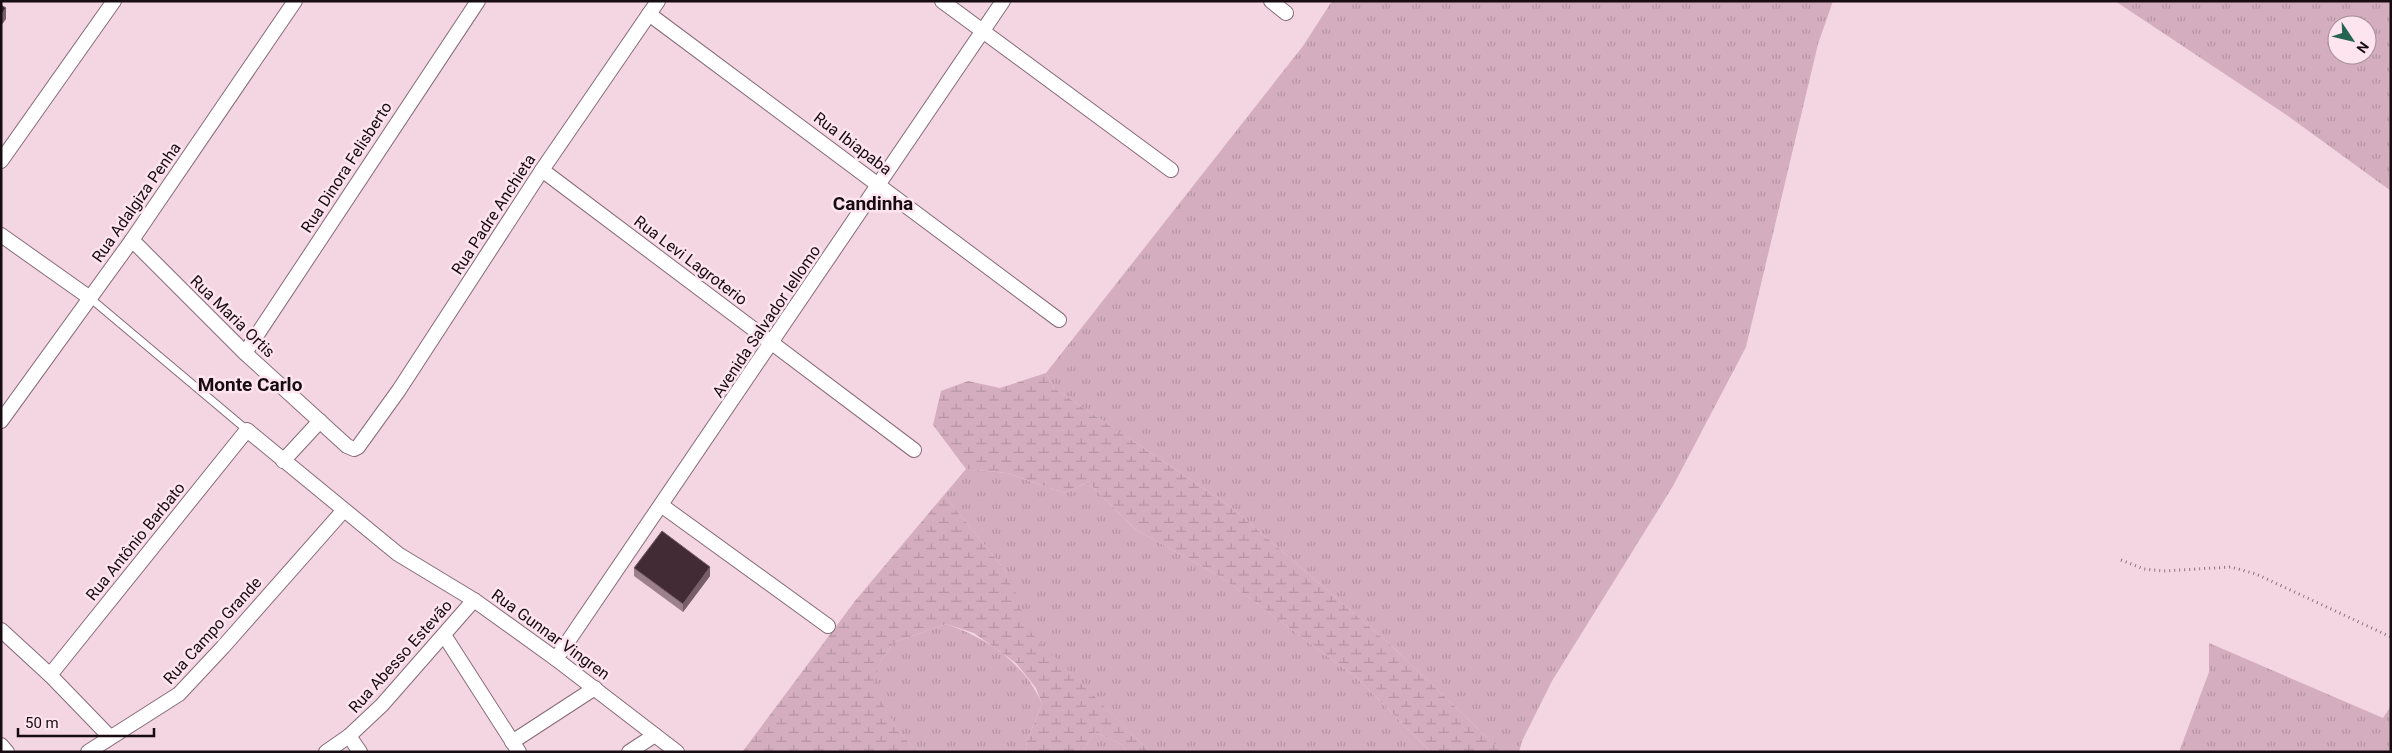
<svg xmlns="http://www.w3.org/2000/svg" width="2392" height="753" font-family="Roboto,sans-serif">
	<defs>
		<pattern id="grass-tufts" width="24" height="20" patternUnits="userSpaceOnUse" patternTransform="scale(1.25)"><rect width="24" height="20" fill="#d4adbf"/><path d="M3 7l-1-3M5 7V3M7 7l1-3M15 17l-1-3M17 17v-4M19 17l1-3" fill="none" stroke="#b594a3"/></pattern>
		<pattern id="wetland-marsh" width="20" height="14" patternUnits="userSpaceOnUse" patternTransform="scale(1.25)"><rect width="20" height="14" fill="#d4adbf"/><path d="M1 5h8M5 5V1M11 12h8M15 12V8" fill="none" stroke="#b594a3"/></pattern>
	</defs>
	<rect width="100%" height="100%" fill="#f4d5e2"/>
	<g fill="url(#grass-tufts)" fill-rule="evenodd">
		<polygon points="1332,1 1833,1 1818,44 1746,347 1673,486 1552,681 1522,741 1519,752 1502,752 1394,648 1230,506 1054,388 1046,373 1303,46"/>
		<path d="M2115,1H2391V191L2288,116ZM2337,25H2367V55H2337Z"/>
		<polygon points="966,469 1007,473 1064,493 1088,482 1135,529 1221,577 1357,678 1431,752 1150,752 1031,634 1004,569 944,495"/>
		<path d="M946,624C987,638 1025,663 1042,704L1027,741L1025,752H918C898,735 885,708 872,685L881,660L895,642Z"/>
		<polygon points="2209,643 2383,718 2391,706 2391,752 2179,752 2209,672"/>
		<polygon points="1095,732 1121,744 1128,752 1082,752"/>
	</g>
	<g fill="url(#wetland-marsh)">
		<polygon points="1046,373 1054,388 1230,506 1394,648 1502,752 1431,752 1357,678 1221,577 1135,529 1088,482 1064,493 1007,473 966,469 933,425 941,391 968,381 1000,388"/>
		<path d="M944,495L1004,569L1032,634L1150,752H1128L1121,744L1095,732L1082,752H1025L1027,741L1042,704L1036,688L1016,663L974,633L946,624L895,642L881,660L873,685C885,708 898,735 918,752L743,751L855,601Z"/>
	</g>
	<g fill="none" stroke-linecap="round" stroke-linejoin="round">
		<g stroke="#876c78" stroke-width="9">
			<polyline id="lane" points="90,298 247,430"/>
		</g>
		<g stroke="#876c78" stroke-width="16">
			<g id="street">
				<polyline points="942,1 1171,170"/>
				<polyline points="1271,1 1286,13"/>
				<polyline points="649,14 1059,320"/>
				<polyline points="1,161 114,1"/>
				<polyline points="542,170 914,450"/>
				<polyline points="1,235 90,298"/>
				<polyline points="132,240 245,353 347,446 354,449 358,447 399,390 542,170 658,1"/>
				<polyline points="245,353 478,1"/>
				<polyline points="1,421 132,240 295,1"/>
				<polyline points="283,461 320,421"/>
				<polyline points="661,505 828,626"/>
				<polyline points="1,630 50,675 110,737"/>
				<polyline points="444,635 519,752"/>
				<polyline points="556,659 1003,1"/>
				<polyline points="50,675 247,430 398,554 474,600 556,659 677,752"/>
				<polyline points="349,736 360,752"/>
				<polyline points="512,742 595,688"/>
				<polyline points="1,745 7,752"/>
				<polyline points="88,752 179,694 223,647 343,511"/>
				<polyline points="326,752 349,736 382,705 474,600"/>
				<polyline points="629,752 655,735"/>
			</g>
		</g>
		<polyline stroke="#89747d" stroke-width="3" stroke-dasharray="1 4" stroke-linecap="butt" points="2121,560 2144,569 2163,571 2231,567 2256,574 2391,637"/>
		<use href="#lane" stroke="#fff" stroke-width="7"/>
		<use href="#street" stroke="#fff" stroke-width="14"/>
	</g>
	<polygon fill="#9c808c" points="634,568 710,576 683,612 634,576"/>
	<g fill="#785e6a">
		<polygon points="6,8 6,19 1,26 1,15"/>
		<polygon points="710,567 710,576 683,612 683,604"/>
	</g>
	<g fill="#432b36" stroke="#785e6a">
		<polygon points="1,5 6,8 1,15"/>
		<polygon points="662,531 710,567 683,604 634,568"/>
	</g>
	<g text-anchor="middle" stroke-width="5" stroke-linejoin="round" paint-order="stroke">
		<g font-size="16" fill="#160c11" stroke="#fde4ef">
			<text transform="translate(853 143) rotate(37)" y="6">Rua Ibiapaba</text>
			<text transform="translate(346 167) rotate(-57)" y="6">Rua Dinora Felisberto</text>
			<text transform="translate(136 202) rotate(-55)" y="6">Rua Adalgiza Penha</text>
			<text transform="translate(493 214) rotate(-57)" y="6">Rua Padre Anchieta</text>
			<text transform="translate(691 260) rotate(37)" y="6">Rua Levi Lagroterio</text>
			<text transform="translate(233 316) rotate(44)" y="6">Rua Maria Ortis</text>
			<text transform="translate(766 321) rotate(-56)" y="6">Avenida Salvador Iellomo</text>
			<text transform="translate(135 541) rotate(-51)" y="6">Rua Antônio Barbato</text>
			<text transform="translate(212 630) rotate(-48)" y="6">Rua Campo Grande</text>
			<text transform="translate(551 634) rotate(36)" y="6">Rua Gunnar Vingren</text>
			<text transform="translate(400 656) rotate(-48)" y="6">Rua Abesso Estevão</text>
		</g>
		<g font-size="19" font-weight="bold" fill="#160c11" stroke="#fde4ef">
			<text x="873" y="210">Candinha</text>
			<text x="250" y="391">Monte Carlo</text>
		</g>
	</g>
	<rect width="2392" height="753" fill="none" stroke="#160c11" stroke-width="5"/>
	<g transform="translate(2352 40) rotate(125)"><circle r="24" fill="#fde4ef" stroke="#a18e96"/>
	<path d="M0-4L9 19L0 12L-9 19Z" fill="#256450"/>
	<text y="-8" font-size="14" font-weight="bold" text-anchor="middle" fill="#160c11">N</text>
	</g>
	<path d="M18 728v8h136v-8" fill="none" stroke="#160c11" stroke-width="2.5"/>
	<text x="25" y="728" font-size="15" fill="#160c11" stroke="#fde4ef" stroke-width="4" paint-order="stroke">50 m</text>
</svg>
